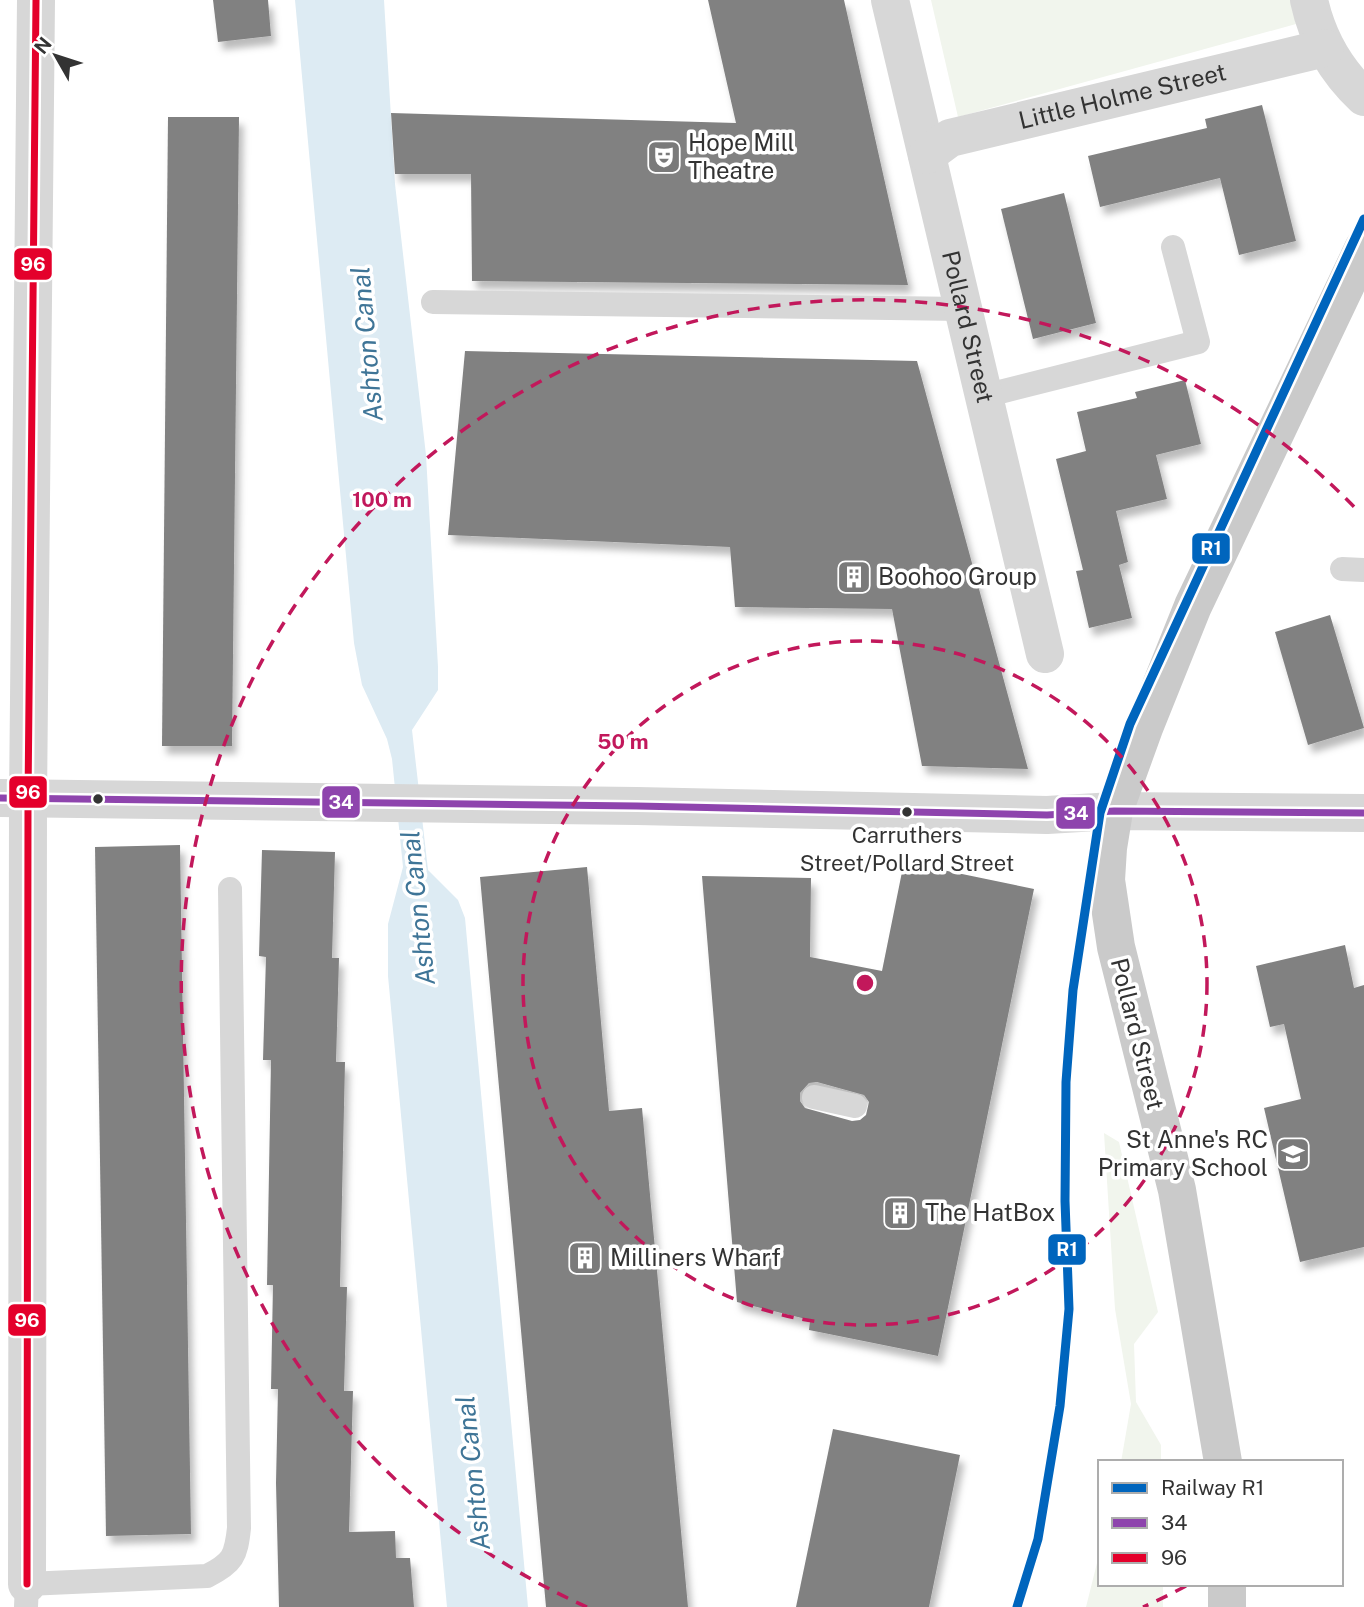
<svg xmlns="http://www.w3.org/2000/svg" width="1364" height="1607" font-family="'Public Sans',sans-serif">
	<defs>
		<filter id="shadow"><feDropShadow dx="4.5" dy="8" stdDeviation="3.5" flood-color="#0004"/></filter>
	</defs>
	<rect width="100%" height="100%" fill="#fff"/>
	<g fill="#f1f5ed">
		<polygon points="931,0 1290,0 1296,24 958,117"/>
		<polygon points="1104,1133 1119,1142 1158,1312 1134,1344 1136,1402 1161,1445 1161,1462 1121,1462 1131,1404 1115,1309"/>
		<polygon points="1100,1551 1100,1584 1163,1584 1163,1607 1086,1607"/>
	</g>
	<polygon fill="#ddebf3" points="295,0 384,0 395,184 426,455 438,667 438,690 412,730 428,870 458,900 465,918 528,1607 447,1607 388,976 388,924 403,867 392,759 387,739 362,685 354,643"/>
	<g fill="#818181" fill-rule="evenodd" filter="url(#shadow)">
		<polygon points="213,0 268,0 271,36 218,42"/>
		<polygon points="708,0 844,0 908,285 472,281 471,174 395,174 391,113 736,123"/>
		<polygon points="1262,105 1296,241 1239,255 1220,178 1100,207 1088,156 1207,128 1205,119"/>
		<polygon points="168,117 239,117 232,746 162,746"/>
		<polygon points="1064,193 1096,323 1033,339 1001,209"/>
		<polygon points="465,351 917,361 1028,769 922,766 892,609 735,607 730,547 448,535"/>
		<polygon points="1185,380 1201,444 1156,455 1167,499 1116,511 1128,562 1119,565 1132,618 1089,628 1076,571 1083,570 1056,459 1086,451 1077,412 1137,398 1135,392"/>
		<polygon points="1330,615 1364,728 1308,745 1275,632"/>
		<polygon points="180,845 191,1534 106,1536 95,847"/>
		<polygon points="262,850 335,852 332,958 339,958 336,1062 345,1062 340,1287 347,1287 344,1391 353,1391 349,1532 395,1531 396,1558 410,1558 414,1607 279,1607 276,1483 278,1389 271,1389 273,1285 267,1285 271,1060 263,1060 266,957 259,956"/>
		<path d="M904,862L1034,889L938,1356L809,1330L810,1320L737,1302L702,876L811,878L810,957L882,971ZM817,1082L864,1095L869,1102L866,1115L860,1120L852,1121L805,1108L800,1101V1093L809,1083Z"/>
		<polygon points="587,867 609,1111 642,1108 688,1607 546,1607 480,877"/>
		<polygon points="1345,945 1354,988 1364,985 1364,1247 1300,1262 1264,1108 1301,1099 1284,1024 1270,1027 1256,966"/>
		<polygon points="833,1429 960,1455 929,1607 796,1607"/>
	</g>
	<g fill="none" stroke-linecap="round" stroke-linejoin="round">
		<g stroke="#d7d7d7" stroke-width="24">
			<polyline points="433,302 963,309"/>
			<polyline points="984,396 1198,342 1173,247"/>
			<polyline points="1342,569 1364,570"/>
			<polyline points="814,1097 855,1106"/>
			<path d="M26,1607L27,1584L207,1576C233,1563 236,1556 239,1528L230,889"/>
		</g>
		<g stroke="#d7d7d7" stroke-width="38">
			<path id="s1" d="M890,0L1045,654"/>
			<path d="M1309,0C1317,37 1336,71 1364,97"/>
			<path id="s2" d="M927,155L950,138L1325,48"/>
			<polyline points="0,798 637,806 1047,815 1114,811 1364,813"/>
			<polyline points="27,1584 28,799 36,0"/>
		</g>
		<g stroke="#cacaca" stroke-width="38">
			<polyline points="1223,1462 1177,1190 1116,947 1106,880 1108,848 1114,811 1144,728 1193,606 1364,247"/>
			<polyline points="1227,1584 1227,1607"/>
		</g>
		<g stroke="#fff" stroke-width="12">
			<polyline id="bus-1" points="0,798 637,806 1047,815 1114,811 1364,813"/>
		</g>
		<g stroke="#fff" stroke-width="12">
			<polyline id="bus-2" points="27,1584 28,799 36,0"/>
		</g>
		<use href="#bus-1" stroke="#8e44ad" stroke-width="7"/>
		<use href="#bus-2" stroke="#e4002b" stroke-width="7"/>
		<g stroke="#fff" stroke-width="14">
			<polyline id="rail-1" points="1017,1607 1038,1539 1060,1406 1069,1309 1065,1201 1066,1082 1073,990 1100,813 1130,724 1364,219"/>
		</g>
		<use href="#rail-1" stroke="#0065bd" stroke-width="9"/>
	</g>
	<g fill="none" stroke="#c2185b" stroke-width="3.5" stroke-dasharray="12 9">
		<circle cx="865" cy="983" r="342"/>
		<path d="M1186 1586A683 683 0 0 1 1143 1607M587 1607A683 683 0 1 1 1360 513"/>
	</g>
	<defs>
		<g id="theatre-square" transform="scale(1.75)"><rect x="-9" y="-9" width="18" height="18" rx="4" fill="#7a7a7a" stroke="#fff"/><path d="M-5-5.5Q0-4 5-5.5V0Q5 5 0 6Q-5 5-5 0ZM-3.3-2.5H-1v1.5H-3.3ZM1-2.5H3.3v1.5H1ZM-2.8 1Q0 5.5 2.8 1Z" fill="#fff"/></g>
		<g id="building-square" transform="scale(1.75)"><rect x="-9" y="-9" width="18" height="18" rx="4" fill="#7a7a7a" stroke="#fff"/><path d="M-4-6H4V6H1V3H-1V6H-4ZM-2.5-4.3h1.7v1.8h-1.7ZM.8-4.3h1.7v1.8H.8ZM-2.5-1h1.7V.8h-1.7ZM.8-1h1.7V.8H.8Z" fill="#fff"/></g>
		<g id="school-square" transform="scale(1.75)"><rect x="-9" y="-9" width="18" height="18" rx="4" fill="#7a7a7a" stroke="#fff"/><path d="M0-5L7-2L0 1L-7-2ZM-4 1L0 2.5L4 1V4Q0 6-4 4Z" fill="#fff"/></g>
	</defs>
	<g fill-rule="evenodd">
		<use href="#theatre-square" x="664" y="157"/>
		<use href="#building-square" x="854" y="577"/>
		<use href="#school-square" x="1293" y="1154"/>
		<use href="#building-square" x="900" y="1213"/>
		<use href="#building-square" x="585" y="1258"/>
	</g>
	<g fill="#333" stroke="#fff" stroke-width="2.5">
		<circle cx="98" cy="799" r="6"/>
		<circle cx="907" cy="812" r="6"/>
	</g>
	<g text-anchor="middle" stroke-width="7" stroke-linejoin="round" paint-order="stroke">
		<g font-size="22" fill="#333" stroke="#fff">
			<text x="907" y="843">Carruthers<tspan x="907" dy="28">Street/Pollard Street</tspan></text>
		</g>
		<g font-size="24" fill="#333" stroke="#fff">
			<text dy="8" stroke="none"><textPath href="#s2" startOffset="206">Little Holme Street</textPath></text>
			<text dy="8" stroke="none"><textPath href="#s1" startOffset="336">Pollard Street</textPath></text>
			<text transform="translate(1137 1034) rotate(76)" y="8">Pollard Street</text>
		</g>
		<g font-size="24" fill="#333" stroke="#fff" text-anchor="start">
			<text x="688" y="151">Hope Mill<tspan x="688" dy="28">Theatre</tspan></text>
			<text x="878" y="585">Boohoo Group</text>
			<text x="1268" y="1148" text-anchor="end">St Anne's RC<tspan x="1268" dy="28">Primary School</tspan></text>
			<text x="925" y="1221">The HatBox</text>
			<text x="610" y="1266">Milliners Wharf</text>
		</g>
		<g font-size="26" font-style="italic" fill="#3f7597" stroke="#fff">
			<text transform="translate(367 344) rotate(-95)" y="9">Ashton Canal</text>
			<text transform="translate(418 908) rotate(-96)" y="9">Ashton Canal</text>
			<text transform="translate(473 1473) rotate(-96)" y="9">Ashton Canal</text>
		</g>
	</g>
	<circle cx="865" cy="983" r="10" fill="#c2185b" stroke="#fff" stroke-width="3.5"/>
	<g font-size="21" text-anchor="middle" font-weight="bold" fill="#c2185b" stroke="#fff" stroke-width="7" stroke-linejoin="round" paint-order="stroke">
		<text x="382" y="507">100 m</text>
		<text x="623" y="749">50 m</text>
	</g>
	<g stroke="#fff" stroke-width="2.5">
		<rect x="13" y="247" width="40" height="34" rx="7" fill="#e4002b"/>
		<rect x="1191" y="532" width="40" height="33" rx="7" fill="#0065bd"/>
		<rect x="8" y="775" width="40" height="34" rx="7" fill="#e4002b"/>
		<rect x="321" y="785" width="40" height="34" rx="7" fill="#8e44ad"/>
		<rect x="1055" y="796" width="41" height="34" rx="7" fill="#8e44ad"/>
		<rect x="1047" y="1233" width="40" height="33" rx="7" fill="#0065bd"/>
		<rect x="7" y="1303" width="40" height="34" rx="7" fill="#e4002b"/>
	</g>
	<g font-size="19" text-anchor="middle" font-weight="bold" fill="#fff">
		<text x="33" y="271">96</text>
		<text x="1211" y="555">R1</text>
		<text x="28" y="799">96</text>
		<text x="341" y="809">34</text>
		<text x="1076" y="820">34</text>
		<text x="1067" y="1256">R1</text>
		<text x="27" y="1327">96</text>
	</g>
	<rect x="1098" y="1460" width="245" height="126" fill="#ffffff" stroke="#adadad" stroke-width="2"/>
	<rect x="1112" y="1483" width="35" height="10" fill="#0065bd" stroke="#adadad" stroke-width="2"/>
	<text x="1161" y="1495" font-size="21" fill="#333333">Railway R1</text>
	<rect x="1112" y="1518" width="35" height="10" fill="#8e44ad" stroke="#adadad" stroke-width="2"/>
	<text x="1161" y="1530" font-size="21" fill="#333333">34</text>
	<rect x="1112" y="1553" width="35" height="10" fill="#e4002b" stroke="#adadad" stroke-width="2"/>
	<text x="1161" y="1565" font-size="21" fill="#333333">96</text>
	<g transform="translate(56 56) rotate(309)" stroke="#ffffff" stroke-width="5" paint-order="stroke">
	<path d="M0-5L12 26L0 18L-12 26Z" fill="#333333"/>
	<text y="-10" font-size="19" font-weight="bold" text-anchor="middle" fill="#333333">N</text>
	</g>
</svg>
